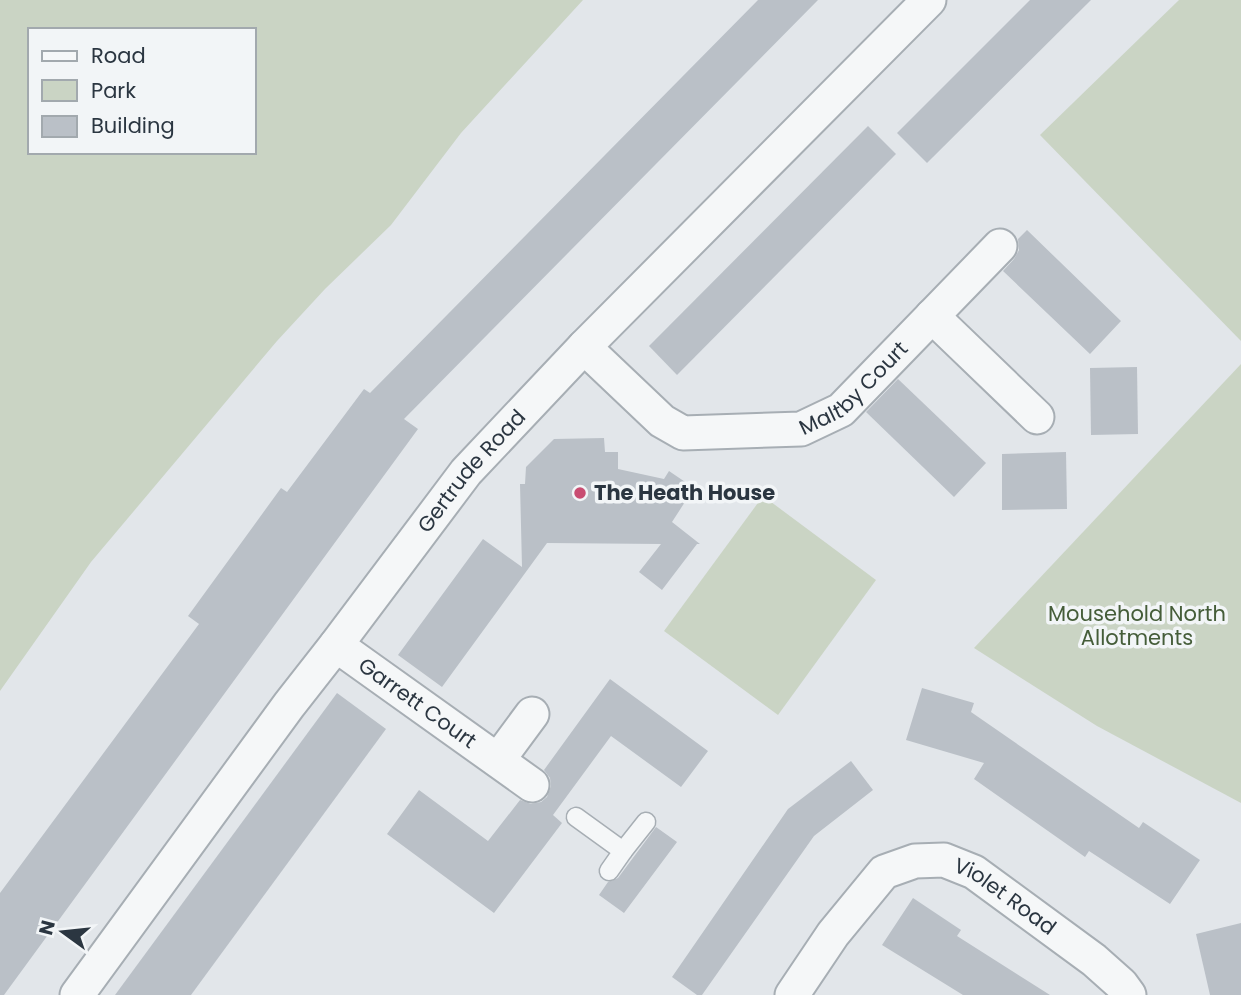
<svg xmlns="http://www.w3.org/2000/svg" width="1241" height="995" font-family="Poppins,sans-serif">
	<rect width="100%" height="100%" fill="#e2e6ea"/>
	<g fill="#cad4c4" fill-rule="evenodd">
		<path d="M0,0H583L461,133L391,225L325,289L277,341L91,562L0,691ZM30,30H254V152H30Z"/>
		<polygon points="1179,0 1241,0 1241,341 1040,135"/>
		<polygon points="1241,364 1241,803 1097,726 974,648"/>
		<polygon points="763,496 876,580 778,715 664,631"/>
	</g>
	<g fill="#bac0c7">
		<polygon points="758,0 818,0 404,419 418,429 4,995 0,995 0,893 199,624 188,616 281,488 287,492 364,389 370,393"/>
		<polygon points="1030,0 1091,0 927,163 897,133"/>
		<polygon points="868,126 896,154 677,375 649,346"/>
		<polygon points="1027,230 1121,321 1090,354 1003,271 1014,259 1019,250 1018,239"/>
		<polygon points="1137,367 1138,434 1091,435 1090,368"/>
		<polygon points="898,379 986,463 954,497 866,412"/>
		<polygon points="604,438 605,452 618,452 618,469 664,479 669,471 694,488 672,522 700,544 697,544 662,590 639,572 661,544 547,543 442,687 398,655 483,539 522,567 520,484 525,484 526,467 554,439"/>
		<polygon points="1066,452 1067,509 1002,510 1002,454"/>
		<polygon points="610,679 708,751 681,787 611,736 553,815 562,823 494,913 387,834 419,790 488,841 520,800 531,804 541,802 547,797 551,786 550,778 544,770"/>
		<polygon points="922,688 974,703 971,712 1049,766 1139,828 1143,822 1200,860 1170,904 1089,851 1085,857 974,779 984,763 906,740"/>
		<polygon points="337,693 386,729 191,995 115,995"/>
		<polygon points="851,761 873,790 814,836 702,995 697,995 672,977 788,809"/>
		<polygon points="656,827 677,842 624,913 599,895 608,882 618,878"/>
		<polygon points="913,898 961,930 957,936 1050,995 963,995 882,945"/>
		<polygon points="1241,923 1241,995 1210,995 1196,934"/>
	</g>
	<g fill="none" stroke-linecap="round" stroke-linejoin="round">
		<g stroke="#a7aeb4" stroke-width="21">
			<g id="service">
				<polyline points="576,817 623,851 609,871"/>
				<polyline points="623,851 646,822"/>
			</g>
		</g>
		<g stroke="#a7aeb4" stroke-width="37">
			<g id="minor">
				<polyline points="932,316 1037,417"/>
				<path id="s1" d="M584,347L662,421L683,433L801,429L841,410L1000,246"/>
				<path id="s2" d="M336,645L532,785"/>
				<polyline points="498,760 532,714"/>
				<path id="s3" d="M77,995L289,705L336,645L466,472L584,347L929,0"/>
				<path id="s4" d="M792,995L833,934L884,872L915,861L944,860L974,872L1094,960L1121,984L1129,995"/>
			</g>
		</g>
		<use href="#service" stroke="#f5f7f8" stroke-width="18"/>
		<use href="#minor" stroke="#f5f7f8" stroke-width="33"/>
	</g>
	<circle fill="#c94d72" stroke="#f2f5f7" stroke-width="2.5" cx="580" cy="493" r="7"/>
	<g text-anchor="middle" stroke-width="7" stroke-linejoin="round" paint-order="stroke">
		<g font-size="21" fill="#2b3641" stroke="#f2f5f7">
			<text dy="7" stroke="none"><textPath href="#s1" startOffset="317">Maltby Court</textPath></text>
			<text dy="7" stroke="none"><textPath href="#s3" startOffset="656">Gertrude Road</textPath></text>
			<text dy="7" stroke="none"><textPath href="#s2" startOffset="100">Garrett Court</textPath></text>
			<text dy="7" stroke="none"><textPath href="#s4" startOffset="287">Violet Road</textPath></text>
		</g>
		<g font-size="21" font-weight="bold" fill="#2b3641" stroke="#f2f5f7" text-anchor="start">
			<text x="594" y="500">The Heath House</text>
		</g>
		<g font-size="21" fill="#455d39" stroke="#f2f5f7">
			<text x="1137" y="621">Mousehold North<tspan x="1137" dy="24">Allotments</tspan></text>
		</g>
	</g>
	<rect x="28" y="28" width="228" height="126" fill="#f2f5f7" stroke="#a2a9ae" stroke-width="2"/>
	<rect x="42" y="51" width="35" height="10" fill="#f5f7f8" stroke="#a2a9ae" stroke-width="2"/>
	<text x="91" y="63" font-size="21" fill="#2b3641">Road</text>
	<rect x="42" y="80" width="35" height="21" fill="#cad4c4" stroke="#a2a9ae" stroke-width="2"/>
	<text x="91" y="98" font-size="21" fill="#2b3641">Park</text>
	<rect x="42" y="116" width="35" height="21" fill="#bac0c7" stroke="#a2a9ae" stroke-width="2"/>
	<text x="91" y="133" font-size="21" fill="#2b3641">Building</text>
	<g transform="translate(63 932) rotate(285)" stroke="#f2f5f7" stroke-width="5" paint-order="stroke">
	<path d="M0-5L12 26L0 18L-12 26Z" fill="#2b3641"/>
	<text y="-10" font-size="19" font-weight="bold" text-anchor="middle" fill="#2b3641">N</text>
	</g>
</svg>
